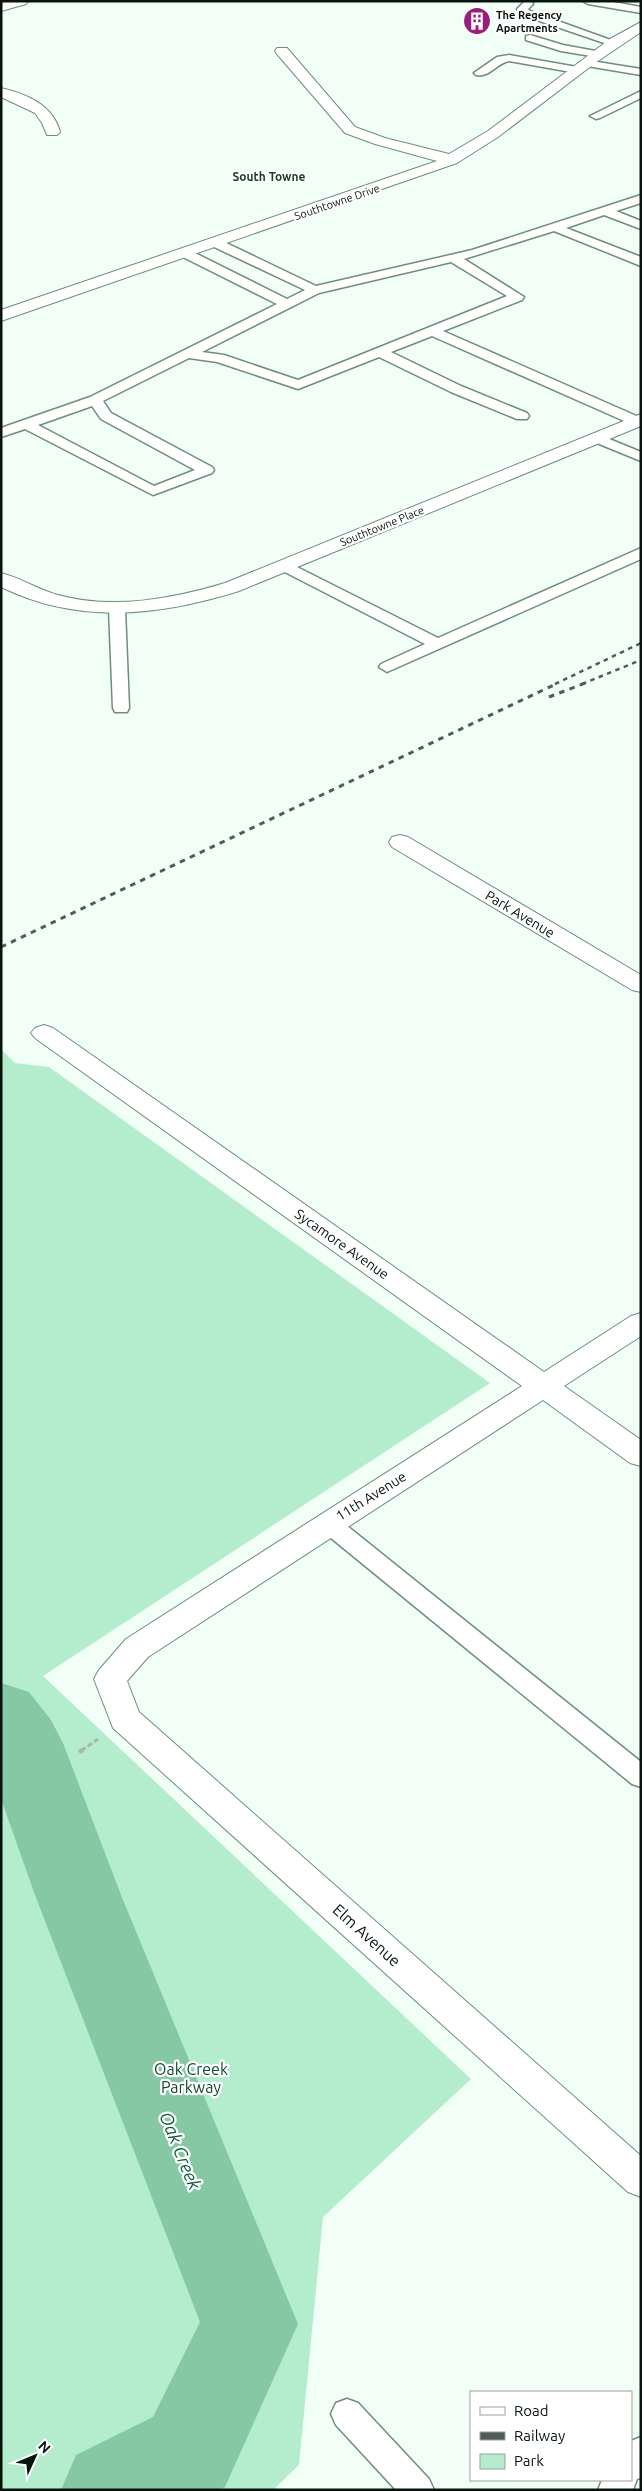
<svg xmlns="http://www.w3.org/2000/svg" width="642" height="2491" font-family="Ubuntu,sans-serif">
	<rect width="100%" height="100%" fill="#f1fff6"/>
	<polygon fill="#b4edcd" points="1,1049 15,1063 49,1067 490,1383 43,1676 471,2079 323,2217 299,2465 273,2490 1,2490"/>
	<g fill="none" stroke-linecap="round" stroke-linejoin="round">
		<polygon fill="#86c8a4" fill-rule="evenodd" points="1,1683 29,1692 51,1720 63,1743 121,1895 298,2324 225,2487 219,2490 61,2490 76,2455 153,2417 200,2322 35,1895 1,1799"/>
		<g stroke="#6d8e7b" stroke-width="3">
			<g id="service">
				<polygon points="583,1 608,1 641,7 641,13 588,4"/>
				<polygon points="524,2 532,2 533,4 528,9 530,11 619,43 618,45 610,45 522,15 517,9"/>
				<polygon points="530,35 563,45 601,52 602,54 597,57 561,51 526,40 526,36"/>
				<path d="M509,55L577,67L583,70L577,73L509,61C497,63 489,78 476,75L474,73L497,57Z"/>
				<polygon points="585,60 641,69 641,75 581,65 579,63"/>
				<polygon points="641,91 641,98 600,118 596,119 590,116"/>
				<path d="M641,195V203L616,211L641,221V229L604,215L566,228L641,257V266L554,231L464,259L524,297L522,300L443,331L641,418V424H631L432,336L391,352L461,386L527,413L529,416L527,419H517L451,392L379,357L298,389L217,362L189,358L103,401L111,413L212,467L214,470L212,473L153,495L25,429L1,437V428L90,397L277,304L181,256L179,253L181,250H189L287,299L305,290L212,246L210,243L212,240H220L316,286L472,250ZM451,262L507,296L298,380L224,355L202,352L319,293ZM92,406L101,419L195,470L154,486L38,425Z"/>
				<polygon points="597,434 641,452 641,461 592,441 590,438 592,435"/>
				<polygon points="641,548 641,559 387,672 379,667 381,664 425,644 279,569 276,566 279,563 289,563 438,638"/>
				<polygon points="117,604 125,609 129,708 127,712 115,712 113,708 109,609"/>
				<polygon points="328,1514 336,1517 641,1762 641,1787 632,1784 320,1529 316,1523 320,1517"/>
				<polygon points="347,2399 358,2403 429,2479 434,2490 396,2490 336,2425 331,2414 336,2403"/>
				<polygon points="641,2437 641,2478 637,2479 633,2490 598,2490 602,2480 631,2480 631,2441"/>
			</g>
		</g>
		<g stroke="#6d8e7b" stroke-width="2">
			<g id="minor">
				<polygon points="6,1 28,1 26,4 1,11 1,3"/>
				<polygon points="641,22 641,32 595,63 498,137 457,163 1,321 1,310 437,161 375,144 345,133 277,54 275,51 277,48 287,48 355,127 385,138 449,154 488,131 610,39"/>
				<path d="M1,88C27,94 53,105 60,132L57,135H47L42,123L35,113L1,97Z"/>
				<path d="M641,414V426L239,591C159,616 79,625 1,587V573C21,578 39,590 58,595C113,610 172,599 225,583Z"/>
				<polygon points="400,835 408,837 641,975 641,992 632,990 392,847 389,842 392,837"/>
				<polygon points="44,1025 53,1028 544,1372 631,1316 641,1313 641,1336 564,1386 641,1440 641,1466 630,1463 543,1400 148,1657 127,1681 139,1712 641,2156 641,2197 628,2192 113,1728 94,1679 99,1670 126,1639 522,1386 35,1038 31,1033 35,1028"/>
			</g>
		</g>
		<polyline stroke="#a9b6ae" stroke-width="3" stroke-dasharray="5.5 2.5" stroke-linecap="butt" points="81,1751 98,1739"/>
		<polyline stroke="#a9b6ae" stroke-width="4.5" stroke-dasharray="7 3" stroke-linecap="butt" points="79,1752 83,1750"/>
		<use href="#service" fill="#fff" fill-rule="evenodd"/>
		<use href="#minor" fill="#fff" fill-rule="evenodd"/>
		<g stroke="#505c55" stroke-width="2.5" stroke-dasharray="4.5 4.5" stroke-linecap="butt">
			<polyline points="555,684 641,643"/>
			<polyline points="582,684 641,660"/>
		</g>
		<g stroke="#505c55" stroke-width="3" stroke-dasharray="5.5 5.5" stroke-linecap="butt">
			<polyline points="549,697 585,683"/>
			<polyline points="1,947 558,683"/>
		</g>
	</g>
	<defs>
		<g id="building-disc" transform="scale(1.4375)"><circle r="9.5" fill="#961f7a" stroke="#fff"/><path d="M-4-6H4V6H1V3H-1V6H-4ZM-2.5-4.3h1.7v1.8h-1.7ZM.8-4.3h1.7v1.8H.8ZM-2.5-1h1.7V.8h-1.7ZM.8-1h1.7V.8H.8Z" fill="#fff"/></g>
	</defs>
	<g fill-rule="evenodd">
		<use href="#building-disc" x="477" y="21"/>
	</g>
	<g text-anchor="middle" stroke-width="4.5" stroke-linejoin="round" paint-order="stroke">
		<g font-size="11" font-weight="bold" fill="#07130d" stroke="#fff" text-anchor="start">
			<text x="496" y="19">The Regency<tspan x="496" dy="13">Apartments</tspan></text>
		</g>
		<g font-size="11" fill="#07130d" stroke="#fff">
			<text transform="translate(337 202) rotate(-19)" y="4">Southtowne Drive</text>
			<text transform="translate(382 526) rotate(-22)" y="4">Southtowne Place</text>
		</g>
		<g font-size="12" font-weight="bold" fill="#1c3a2b" stroke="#fff">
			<text x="269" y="181">South Towne</text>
		</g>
		<g font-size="14" fill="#07130d" stroke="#fff">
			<text transform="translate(520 914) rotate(31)" y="5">Park Avenue</text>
			<text transform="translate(342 1244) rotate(35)" y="5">Sycamore Avenue</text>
			<text transform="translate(371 1496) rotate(-32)" y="5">11th Avenue</text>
		</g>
		<g font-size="16" fill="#07130d" stroke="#fff">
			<text transform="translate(367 1935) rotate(42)" y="6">Elm Avenue</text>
		</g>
		<g font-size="16" fill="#144830" stroke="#fff">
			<text x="191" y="2075">Oak Creek<tspan x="191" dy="18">Parkway</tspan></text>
		</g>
		<g font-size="18" font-style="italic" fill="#0c5e3d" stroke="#fff">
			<text transform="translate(180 2151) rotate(68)" y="6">Oak Creek</text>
		</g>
	</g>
	<rect width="642" height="2491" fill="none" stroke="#07130d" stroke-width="5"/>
	<rect x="470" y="2391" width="162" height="90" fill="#ffffff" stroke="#9ca19e"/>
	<rect x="480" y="2407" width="25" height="8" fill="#ffffff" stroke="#9ca19e"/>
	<text x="514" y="2416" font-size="15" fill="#07130d">Road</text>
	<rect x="480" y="2432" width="25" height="8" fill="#505c55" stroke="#9ca19e"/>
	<text x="514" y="2441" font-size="15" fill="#07130d">Railway</text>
	<rect x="480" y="2454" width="25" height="15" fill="#b4edcd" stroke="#9ca19e"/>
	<text x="514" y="2466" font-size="15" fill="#07130d">Park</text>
	<g transform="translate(35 2456) rotate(46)" stroke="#ffffff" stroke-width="4" paint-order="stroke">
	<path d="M0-4L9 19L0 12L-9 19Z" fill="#07130d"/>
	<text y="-8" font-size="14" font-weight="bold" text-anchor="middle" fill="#07130d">N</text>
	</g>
</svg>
